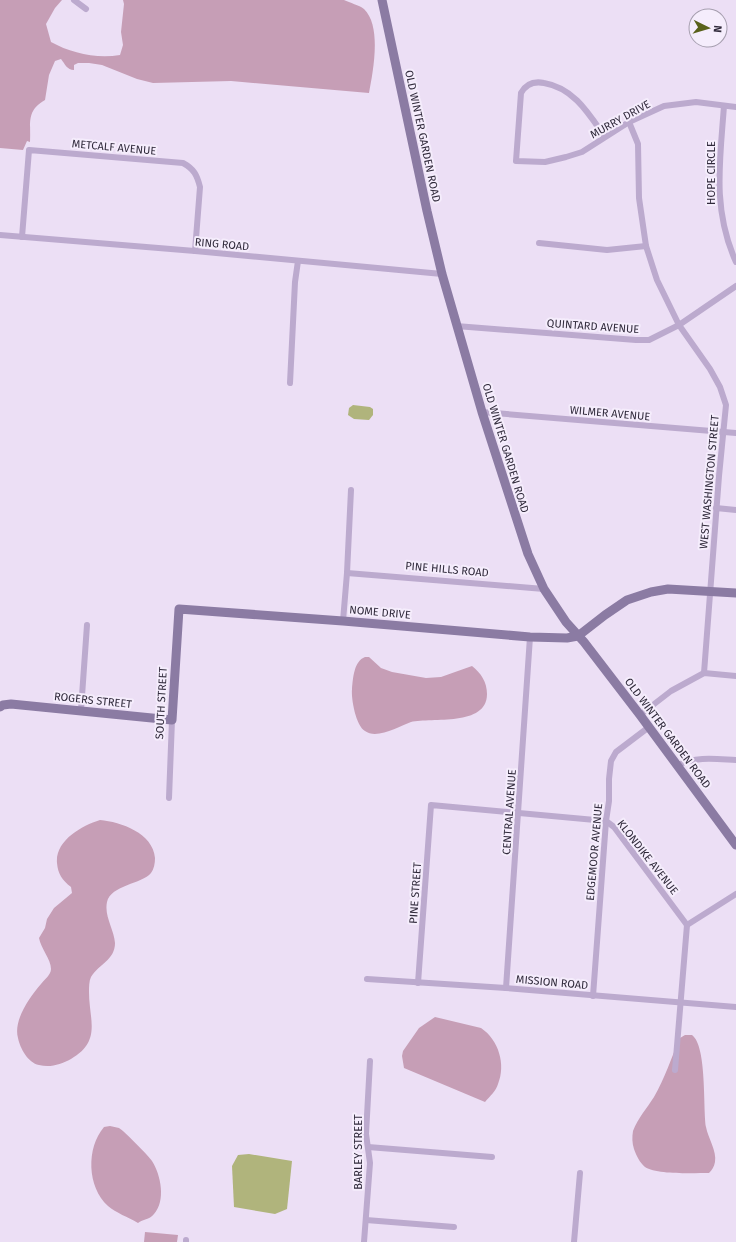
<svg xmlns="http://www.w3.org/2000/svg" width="736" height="1242" font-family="'Fira Sans',sans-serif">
	<rect width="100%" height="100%" fill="#ecdff5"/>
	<g fill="#c69eb6">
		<path d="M0,0H62L55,8L46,24L51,42C71,53 96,59 120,55L123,45L121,32L124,4L123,0H344C350,3 359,5 364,9C382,26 373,72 369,93L231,81L153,83L137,79L102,65L89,63H78L74,65V70C67,70 65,64 61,59L55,61L49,75L45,100C26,111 31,122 30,142L27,141L23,150L0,148Z"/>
		<path d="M365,657H369L381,668L392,672L426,678L441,677L472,666C481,673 487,682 487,694C487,727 432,717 411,722C399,726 377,740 365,731C356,726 351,699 352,689C353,678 354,661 365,657Z"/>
		<path d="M100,820C121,822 153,833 155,858C155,863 154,869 151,873C142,884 111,885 107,902C104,916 114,929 115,943C115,960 99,964 91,977C89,981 89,987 89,992C89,1020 102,1041 71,1059C61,1064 51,1068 39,1065C28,1063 20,1048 18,1038C13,1020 30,997 41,984C44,980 51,975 51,969C51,959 41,949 39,938L45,928L47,919L54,908L72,893L71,887C62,880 58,874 57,863C55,841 81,826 100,820Z"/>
		<path d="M435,1017L481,1028C499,1040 506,1065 498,1084C496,1091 490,1096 485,1102L404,1068L402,1056L403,1051L419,1028Z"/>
		<path d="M685,1035H692C707,1046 703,1107 706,1127C708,1138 717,1151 715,1162C714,1167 712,1170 709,1173C695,1173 657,1175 645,1167C640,1163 636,1155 634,1149C632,1143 632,1137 633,1131C638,1118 647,1108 654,1097C665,1078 671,1058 680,1038Z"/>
		<path d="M110,1126C113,1127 116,1127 119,1128C123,1130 149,1156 152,1161C161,1175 166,1201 154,1214C149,1220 143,1219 138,1223C128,1217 116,1213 108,1206C87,1187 86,1148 104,1127Z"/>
		<polygon points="145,1232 178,1235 177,1242 144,1242"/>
	</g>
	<g fill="#b0b47c">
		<polygon points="353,405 370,407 373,409 373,415 369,420 354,419 348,415 349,408"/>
		<polygon points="249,1154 292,1161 287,1209 275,1214 234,1207 232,1166 238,1155"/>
	</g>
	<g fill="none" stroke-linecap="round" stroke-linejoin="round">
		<g stroke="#bcaace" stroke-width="6">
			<polyline points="74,0 86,9"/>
			<path d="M724,106C720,161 712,209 736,262"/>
			<polyline points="629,122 638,144 639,198 646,246 657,280 679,325 710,369 720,387 726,405 719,476 704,673"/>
			<path d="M605,137C589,114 574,88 544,83C534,81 526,84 521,93L516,161L545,162L566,157L582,152L629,122L664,106L696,102L736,107"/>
			<polyline points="0,235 195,251 442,274"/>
			<path d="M22,237L29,150L183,163C194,169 197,175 200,187L195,251"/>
			<polyline points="539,243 607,250 646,246"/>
			<polyline points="456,326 636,340 649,340 679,325 736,286"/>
			<polyline points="290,383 295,282 298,261"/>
			<polyline points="482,412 736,433"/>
			<polyline points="716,508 736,510"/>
			<polyline points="347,573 544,589"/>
			<polyline points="343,621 347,573 351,490"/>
			<polyline points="81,710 87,625"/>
			<polyline points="640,715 671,691 704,673 736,676"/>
			<path d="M678,765C697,756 716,759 736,760"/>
			<polyline points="169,798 172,720"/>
			<polyline points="687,925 736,894"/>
			<polyline points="367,979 506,988 736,1007"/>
			<polyline points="418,983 431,805 606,821 614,827 687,925"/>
			<polyline points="506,988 530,637"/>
			<polyline points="593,996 606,821 609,801 609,779 611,761 616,752 649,727"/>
			<polyline points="675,1070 687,925"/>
			<polyline points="368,1147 492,1157"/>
			<polyline points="366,1220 454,1227"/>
			<polyline points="186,1242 186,1240"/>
			<polyline points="364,1242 370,1163 366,1134 370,1061"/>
			<polyline points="574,1242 580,1173"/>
		</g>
		<g stroke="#8b7ba3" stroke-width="9">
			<polyline points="382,0 427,211 442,274 482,412 528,554 544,589 566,622 584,642 640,715 736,845"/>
			<polyline points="0,707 3,705 11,704 172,720 179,609 343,621 530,637 567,638 578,636 605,615 627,600 651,592 668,589 736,593"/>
		</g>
	</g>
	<g text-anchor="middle" stroke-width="4" stroke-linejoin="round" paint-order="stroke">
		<g font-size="11" fill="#302a3b" stroke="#f5edfc">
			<text transform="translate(620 119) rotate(-29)" y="4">MURRY DRIVE</text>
			<text transform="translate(423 136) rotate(78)" y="4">OLD WINTER GARDEN ROAD</text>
			<text transform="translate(114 147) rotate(5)" y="4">METCALF AVENUE</text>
			<text transform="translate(711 173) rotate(-90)" y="4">HOPE CIRCLE</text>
			<text transform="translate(222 244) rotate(5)" y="4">RING ROAD</text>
			<text transform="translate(593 326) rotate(4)" y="4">QUINTARD AVENUE</text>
			<text transform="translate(610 413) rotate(5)" y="4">WILMER AVENUE</text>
			<text transform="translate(506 448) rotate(73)" y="4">OLD WINTER GARDEN ROAD</text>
			<text transform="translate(709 482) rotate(-85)" y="4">WEST WASHINGTON STREET</text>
			<text transform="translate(447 569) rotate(5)" y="4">PINE HILLS ROAD</text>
			<text transform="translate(380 612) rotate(5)" y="4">NOME DRIVE</text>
			<text transform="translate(93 700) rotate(6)" y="4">ROGERS STREET</text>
			<text transform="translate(161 703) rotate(-87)" y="4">SOUTH STREET</text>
			<text transform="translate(668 733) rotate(53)" y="4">OLD WINTER GARDEN ROAD</text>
			<text transform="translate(509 812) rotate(-86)" y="4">CENTRAL AVENUE</text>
			<text transform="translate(594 852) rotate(-85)" y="4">EDGEMOOR AVENUE</text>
			<text transform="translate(648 857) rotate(52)" y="4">KLONDIKE AVENUE</text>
			<text transform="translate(415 893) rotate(-86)" y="4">PINE STREET</text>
			<text transform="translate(552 982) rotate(5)" y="4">MISSION ROAD</text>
			<text transform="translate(358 1152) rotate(-90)" y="4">BARLEY STREET</text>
		</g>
	</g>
	<g transform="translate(708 28) rotate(95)"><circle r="19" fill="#f5edfc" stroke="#a69faf"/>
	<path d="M0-3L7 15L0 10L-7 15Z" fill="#59611b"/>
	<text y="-6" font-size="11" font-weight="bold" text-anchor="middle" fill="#302a3b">N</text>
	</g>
</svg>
